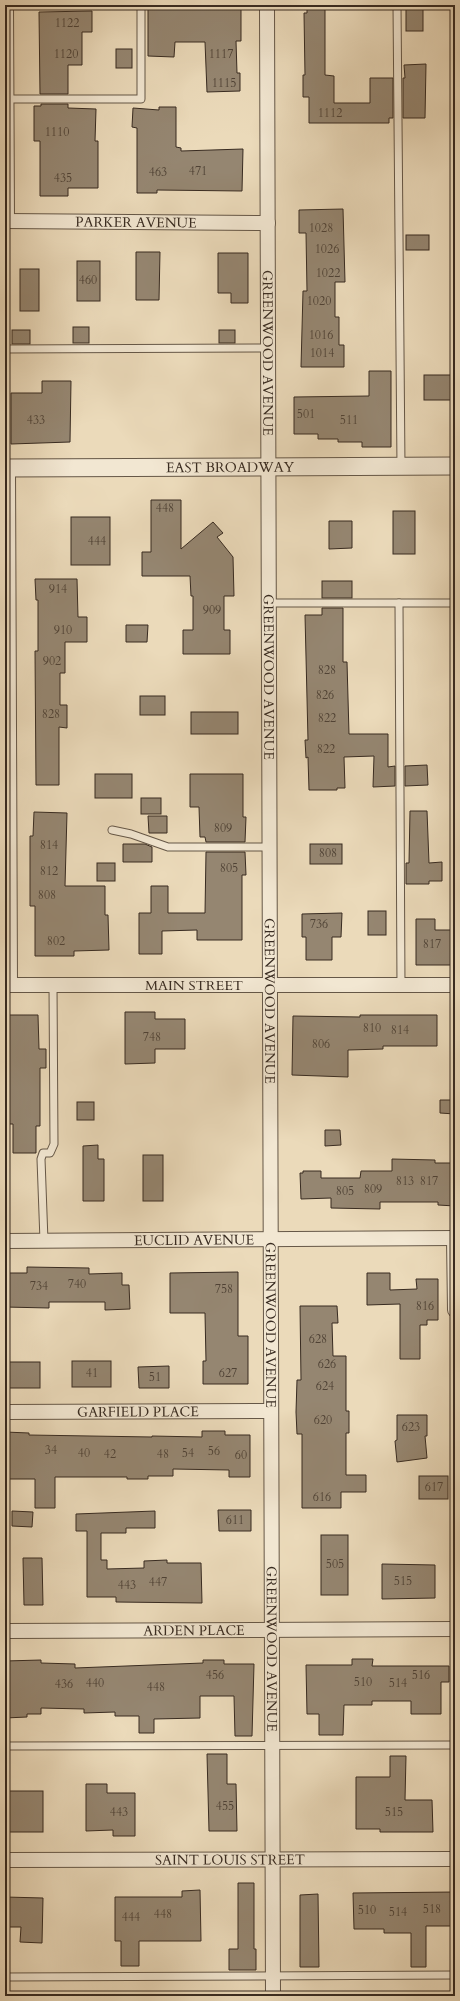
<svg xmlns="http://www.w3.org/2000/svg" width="460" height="2001" font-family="Cardo,serif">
	<rect width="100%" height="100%" fill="#ebdaba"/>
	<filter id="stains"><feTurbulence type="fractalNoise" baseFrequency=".005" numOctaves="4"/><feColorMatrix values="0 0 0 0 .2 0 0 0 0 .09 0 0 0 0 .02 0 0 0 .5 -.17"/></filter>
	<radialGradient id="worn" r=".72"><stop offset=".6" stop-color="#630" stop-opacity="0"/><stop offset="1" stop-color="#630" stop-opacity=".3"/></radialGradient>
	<g fill="#958671" stroke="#382b21">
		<polygon points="191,5 241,5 241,41 236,41 237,73 240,73 240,91 207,92 205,42 175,42 174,57 148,56 148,9 191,9"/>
		<polygon points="307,5 325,5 325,75 334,76 334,103 370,103 370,78 393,78 393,118 389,118 389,123 309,123 309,97 303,97 303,75 305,75 304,13 307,13"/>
		<rect x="406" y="5" width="17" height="26"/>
		<polygon points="92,11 92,32 82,32 82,65 68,65 68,94 40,94 39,12"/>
		<rect x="116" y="49" width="16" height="19"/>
		<polygon points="426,64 425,118 403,118 403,78 405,78 404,65"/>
		<polygon points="41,104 68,104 68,108 96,109 95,141 98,141 98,188 68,188 68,196 40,196 40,141 34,141 34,106 41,106"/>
		<polygon points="159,107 176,107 176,147 181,148 181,151 243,149 242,191 157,190 157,193 137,193 137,128 132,127 133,108 159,110"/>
		<polygon points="343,209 345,282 335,282 335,317 339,317 339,345 344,345 344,367 301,367 303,291 307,291 306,233 299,233 299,210"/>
		<rect x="406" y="235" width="23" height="15"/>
		<polygon points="136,252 160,252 159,300 136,300"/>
		<polygon points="218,253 248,253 248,303 231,303 231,293 218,293"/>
		<rect x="77" y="261" width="23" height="40"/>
		<rect x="20" y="269" width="19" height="42"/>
		<rect x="73" y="327" width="16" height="16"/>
		<rect x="12" y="330" width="18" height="14"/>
		<rect x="219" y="330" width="16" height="13"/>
		<polygon points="369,371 391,371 391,447 362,447 362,442 338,442 338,439 318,439 318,434 294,434 294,397 369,396"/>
		<rect x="424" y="375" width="31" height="25"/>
		<polygon points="42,381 71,381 70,442 11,444 11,393 42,393"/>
		<polygon points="151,500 181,500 181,549 213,522 223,533 217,537 233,557 234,596 224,596 224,630 230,630 230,654 183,654 183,630 193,630 193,596 191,596 190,576 142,576 142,552 151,552"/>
		<rect x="393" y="511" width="22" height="43"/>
		<rect x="71" y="517" width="39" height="48"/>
		<polygon points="329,521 352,521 352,548 329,549"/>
		<polygon points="35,579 77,579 78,617 87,617 87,642 65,642 65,673 60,673 60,705 67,705 67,728 59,727 59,785 36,785 35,651 38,651 38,600 36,600"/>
		<rect x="322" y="581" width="30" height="17"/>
		<polygon points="322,608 343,608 343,662 347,662 349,734 388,734 388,767 395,766 395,786 373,787 374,756 344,757 345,788 337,788 337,790 309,790 308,757 306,758 305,740 308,740 305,615 322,615"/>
		<polygon points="126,625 148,625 147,642 126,642"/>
		<rect x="140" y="696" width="25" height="19"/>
		<rect x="191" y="712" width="47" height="22"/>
		<polygon points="427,765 428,785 405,786 405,766"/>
		<rect x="95" y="774" width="37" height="24"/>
		<polygon points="190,774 243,774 243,817 246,817 245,842 206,842 205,837 200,837 199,807 190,807"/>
		<rect x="141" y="798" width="20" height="16"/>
		<polygon points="410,811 427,811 429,863 442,862 442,881 429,881 429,884 406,884 406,863 409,863"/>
		<polygon points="34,812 67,813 65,886 105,886 105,915 108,915 109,950 74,951 74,956 35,956 35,906 30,906 30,836 33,836"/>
		<polygon points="148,816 167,816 167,833 149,833"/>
		<polygon points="123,844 145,844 152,847 152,862 123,862"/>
		<rect x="310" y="844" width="32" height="20"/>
		<polygon points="206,852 245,852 246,875 242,875 242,940 197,940 197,930 162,931 162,954 139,954 139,913 151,913 151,886 168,886 168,913 205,913"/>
		<rect x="97" y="863" width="18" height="18"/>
		<rect x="368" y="911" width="18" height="24"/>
		<polygon points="342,913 341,937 332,937 332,960 306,960 306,937 302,937 302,914"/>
		<polygon points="416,919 435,919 435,930 455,930 455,965 416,965"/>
		<polygon points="125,1012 155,1012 155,1019 185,1019 185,1049 155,1049 155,1063 125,1064"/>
		<polygon points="7,1015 38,1015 39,1049 46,1049 46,1068 40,1068 40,1126 36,1126 36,1153 13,1153 13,1124 7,1124"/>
		<polygon points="360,1015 437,1015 437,1046 383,1046 383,1049 348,1050 348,1077 292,1075 293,1016 360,1017"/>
		<polygon points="440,1100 455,1100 455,1114 440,1113"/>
		<rect x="77" y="1102" width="17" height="18"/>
		<polygon points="325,1130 340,1130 341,1145 325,1146"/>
		<polygon points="98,1145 98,1159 104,1159 104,1201 83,1201 83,1146"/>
		<rect x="143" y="1155" width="20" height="46"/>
		<polygon points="392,1159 435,1160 435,1163 455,1163 455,1206 438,1205 438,1202 380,1202 380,1209 331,1208 331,1198 301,1199 300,1173 303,1173 303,1171 321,1171 321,1178 360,1178 361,1171 392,1171"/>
		<polygon points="27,1267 89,1268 89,1274 122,1273 122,1285 129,1285 130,1309 105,1310 105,1302 49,1302 49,1308 5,1307 5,1273 27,1273"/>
		<polygon points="238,1272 238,1336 248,1336 248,1384 203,1384 203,1361 206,1361 205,1313 170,1313 170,1273"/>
		<polygon points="367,1273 390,1273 390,1290 417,1289 416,1279 438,1279 438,1320 427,1320 427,1325 420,1325 420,1359 400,1359 400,1304 367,1305"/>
		<polygon points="300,1306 337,1306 338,1323 332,1323 333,1356 346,1356 346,1411 349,1411 349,1433 346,1433 346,1475 366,1475 366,1492 341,1492 341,1508 302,1508 302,1434 297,1434 296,1412 297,1380 301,1380"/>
		<rect x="72" y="1361" width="39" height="26"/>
		<rect x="5" y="1362" width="35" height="26"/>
		<polygon points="169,1366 169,1388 139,1388 138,1367"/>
		<polygon points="397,1415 427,1415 427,1436 425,1436 427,1458 397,1462 395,1441 397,1440"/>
		<polygon points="202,1431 225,1431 225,1435 250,1435 250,1477 229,1477 229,1470 173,1469 173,1476 148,1476 148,1479 127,1479 127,1477 55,1477 55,1508 35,1508 35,1479 5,1479 5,1432 29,1433 29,1435 152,1437 152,1436 202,1437"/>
		<rect x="419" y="1476" width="29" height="23"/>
		<polygon points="218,1510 251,1510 251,1531 219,1531"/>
		<polygon points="12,1511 33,1512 32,1527 12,1526"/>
		<polygon points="155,1511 155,1528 126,1528 126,1533 101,1533 101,1560 107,1560 107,1569 144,1568 144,1561 167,1560 167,1563 201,1563 202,1603 116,1602 116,1597 87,1597 87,1531 76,1531 76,1514"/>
		<rect x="321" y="1535" width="27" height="60"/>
		<polygon points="23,1558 42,1558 43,1605 24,1605"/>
		<polygon points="382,1564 435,1565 435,1598 382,1599"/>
		<polygon points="352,1659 373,1659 372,1666 449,1666 449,1682 441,1682 441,1714 411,1714 411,1701 372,1701 372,1705 344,1705 343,1735 319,1735 319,1714 307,1714 306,1665 352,1665"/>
		<polygon points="41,1660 41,1663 75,1664 75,1668 203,1663 203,1660 224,1660 224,1664 254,1664 252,1736 235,1736 234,1696 200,1696 200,1718 154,1719 154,1733 139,1733 139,1716 115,1716 115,1712 84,1713 84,1709 41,1708 41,1714 27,1714 27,1717 5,1718 5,1661"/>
		<polygon points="207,1754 227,1754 227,1784 236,1784 237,1831 209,1831"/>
		<polygon points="390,1756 406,1756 405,1800 432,1800 433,1832 380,1832 380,1829 356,1829 356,1777 390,1777"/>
		<polygon points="86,1784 107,1784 107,1793 135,1793 135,1836 113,1836 113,1830 86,1831"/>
		<rect x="5" y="1791" width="38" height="41"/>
		<polygon points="238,1883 254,1883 254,1949 256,1949 256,1970 229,1970 229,1949 238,1949"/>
		<polygon points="200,1890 201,1941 139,1941 139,1966 121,1966 121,1941 115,1941 115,1897 182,1897 182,1891"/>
		<polygon points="455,1892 455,1926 426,1926 426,1967 411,1967 411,1933 384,1933 384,1929 354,1929 353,1893"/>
		<polygon points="318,1894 319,1967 300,1967 300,1895"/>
		<polygon points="5,1897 43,1898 42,1943 20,1942 21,1927 5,1927"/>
	</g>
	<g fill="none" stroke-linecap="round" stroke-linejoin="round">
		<g stroke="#655747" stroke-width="9">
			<g id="service">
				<polyline points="397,5 401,466"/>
				<polyline points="5,99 141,99 141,5"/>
				<polyline points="5,349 268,348"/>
				<polyline points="269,603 455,603"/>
				<polyline points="399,603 401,985"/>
				<polyline points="112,830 131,834 168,847 269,847"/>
				<polyline points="44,1241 41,1159 43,1153 50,1153 54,1144 53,985"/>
				<polyline points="5,1746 455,1745"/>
				<polyline points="5,1977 455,1975"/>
			</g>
		</g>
		<g stroke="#655747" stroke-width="16">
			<g id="minor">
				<polyline points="6,5 7,221"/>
				<path id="s1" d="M267,5L273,1996"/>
				<path id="s2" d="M5,221L268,223"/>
				<polyline points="8,468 10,985"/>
				<path id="s3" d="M5,985H455"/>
				<polyline points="454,1238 455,1310"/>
				<path id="s4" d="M5,1241L455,1238"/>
				<path id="s5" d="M5,1412L271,1411"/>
				<path id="s6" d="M5,1631L455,1629"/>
				<path id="s7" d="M5,1860L455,1859"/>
			</g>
		</g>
		<g stroke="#655747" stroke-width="19">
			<g id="tertiary">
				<path id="s8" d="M5,468L455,466"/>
			</g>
		</g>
		<use href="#service" stroke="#f2e7d2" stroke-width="7"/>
		<use href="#minor" stroke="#f2e7d2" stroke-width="14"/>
		<use href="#tertiary" stroke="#f2e7d2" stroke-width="17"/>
	</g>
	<g text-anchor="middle" stroke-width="3" stroke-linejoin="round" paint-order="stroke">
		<g font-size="12" fill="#4f4235">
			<text x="67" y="27">1122</text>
			<text x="66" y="58">1120</text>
			<text x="221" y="58">1117</text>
			<text x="224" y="87">1115</text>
			<text x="330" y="117">1112</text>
			<text x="57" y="136">1110</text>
			<text x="198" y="175">471</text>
			<text x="158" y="176">463</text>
			<text x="63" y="182">435</text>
			<text x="321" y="232">1028</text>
			<text x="327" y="253">1026</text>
			<text x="328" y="277">1022</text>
			<text x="88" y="284">460</text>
			<text x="319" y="305">1020</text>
			<text x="321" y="339">1016</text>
			<text x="322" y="357">1014</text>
			<text x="306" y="418">501</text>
			<text x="36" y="424">433</text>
			<text x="349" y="424">511</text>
			<text x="165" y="512">448</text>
			<text x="97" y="545">444</text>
			<text x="58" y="593">914</text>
			<text x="212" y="614">909</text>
			<text x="63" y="634">910</text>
			<text x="52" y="665">902</text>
			<text x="327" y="674">828</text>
			<text x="325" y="699">826</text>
			<text x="51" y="718">828</text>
			<text x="327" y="722">822</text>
			<text x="326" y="753">822</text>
			<text x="223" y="832">809</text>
			<text x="49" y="849">814</text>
			<text x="328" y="857">808</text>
			<text x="229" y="872">805</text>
			<text x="49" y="875">812</text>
			<text x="47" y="899">808</text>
			<text x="319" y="928">736</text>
			<text x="56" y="945">802</text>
			<text x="432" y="948">817</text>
			<text x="372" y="1032">810</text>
			<text x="400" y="1034">814</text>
			<text x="152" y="1041">748</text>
			<text x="321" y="1048">806</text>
			<text x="405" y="1185">813</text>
			<text x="429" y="1185">817</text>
			<text x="373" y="1193">809</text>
			<text x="345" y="1195">805</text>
			<text x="77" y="1288">740</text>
			<text x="39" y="1290">734</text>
			<text x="224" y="1293">758</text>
			<text x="425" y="1310">816</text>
			<text x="318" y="1343">628</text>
			<text x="327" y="1368">626</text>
			<text x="92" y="1377">41</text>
			<text x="228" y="1377">627</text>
			<text x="155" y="1381">51</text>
			<text x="325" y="1390">624</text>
			<text x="323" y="1424">620</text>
			<text x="411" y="1431">623</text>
			<text x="51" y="1454">34</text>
			<text x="214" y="1455">56</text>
			<text x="84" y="1457">40</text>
			<text x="188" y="1457">54</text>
			<text x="110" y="1458">42</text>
			<text x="163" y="1458">48</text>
			<text x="241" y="1459">60</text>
			<text x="434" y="1491">617</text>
			<text x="322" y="1501">616</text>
			<text x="235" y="1524">611</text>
			<text x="335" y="1568">505</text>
			<text x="403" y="1585">515</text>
			<text x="158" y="1586">447</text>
			<text x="127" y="1589">443</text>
			<text x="215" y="1679">456</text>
			<text x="421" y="1679">516</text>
			<text x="363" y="1686">510</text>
			<text x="95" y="1687">440</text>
			<text x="398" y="1687">514</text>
			<text x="64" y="1688">436</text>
			<text x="156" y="1691">448</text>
			<text x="225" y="1810">455</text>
			<text x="119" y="1816">443</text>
			<text x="394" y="1816">515</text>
			<text x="432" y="1913">518</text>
			<text x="367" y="1914">510</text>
			<text x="398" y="1916">514</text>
			<text x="163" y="1918">448</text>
			<text x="131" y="1921">444</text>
		</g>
		<g font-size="14" fill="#382b21" stroke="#f2e7d2">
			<text dy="5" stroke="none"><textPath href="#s2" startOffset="131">PARKER AVENUE</textPath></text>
			<text dy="5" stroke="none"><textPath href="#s1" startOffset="348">GREENWOOD AVENUE</textPath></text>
			<text dy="5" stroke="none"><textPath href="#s8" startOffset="225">EAST BROADWAY</textPath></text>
			<text dy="5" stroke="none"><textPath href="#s1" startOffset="672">GREENWOOD AVENUE</textPath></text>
			<text dy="5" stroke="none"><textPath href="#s3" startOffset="189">MAIN STREET</textPath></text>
			<text dy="5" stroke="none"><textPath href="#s1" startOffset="996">GREENWOOD AVENUE</textPath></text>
			<text dy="5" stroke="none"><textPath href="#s4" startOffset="189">EUCLID AVENUE</textPath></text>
			<text dy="5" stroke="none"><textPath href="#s1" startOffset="1320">GREENWOOD AVENUE</textPath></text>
			<text dy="5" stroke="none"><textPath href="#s5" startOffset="133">GARFIELD PLACE</textPath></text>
			<text dy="5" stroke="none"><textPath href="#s6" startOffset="189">ARDEN PLACE</textPath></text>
			<text dy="5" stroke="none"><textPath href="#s1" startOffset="1644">GREENWOOD AVENUE</textPath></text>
			<text dy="5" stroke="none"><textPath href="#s7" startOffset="225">SAINT LOUIS STREET</textPath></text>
		</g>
	</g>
	<rect width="460" height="2001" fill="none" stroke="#ebdaba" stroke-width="20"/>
	<rect x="6" y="6" width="448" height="1989" fill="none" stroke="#382b21" stroke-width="2"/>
	<rect x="10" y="10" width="440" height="1981" fill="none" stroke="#382b21"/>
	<rect width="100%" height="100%" filter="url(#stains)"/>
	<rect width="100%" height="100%" fill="url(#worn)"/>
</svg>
